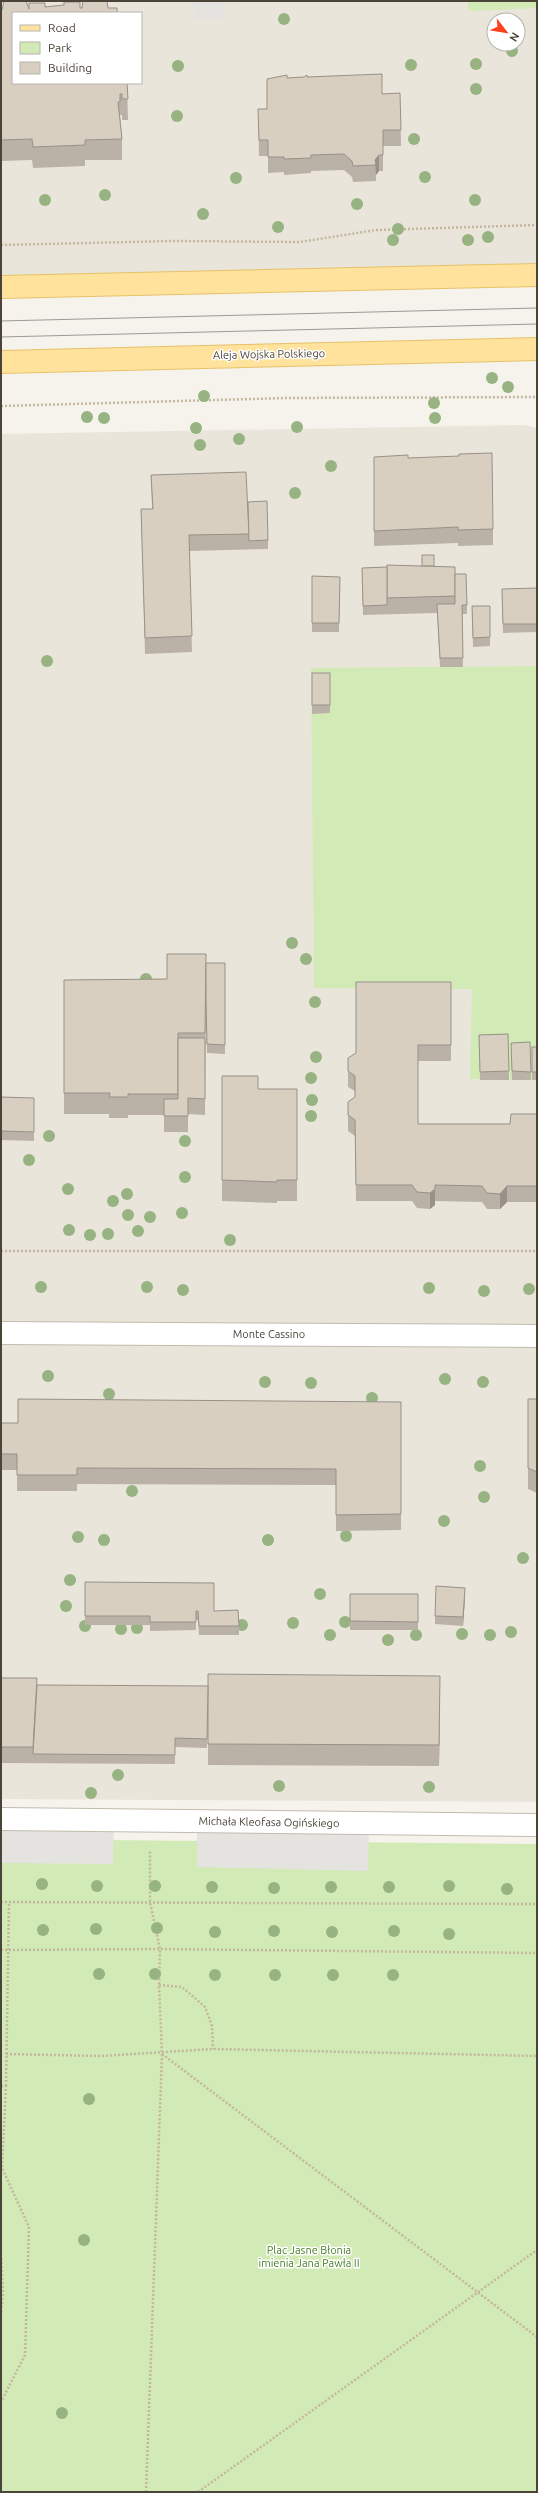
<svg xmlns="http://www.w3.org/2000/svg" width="538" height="2493" font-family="Ubuntu,sans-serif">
	<rect width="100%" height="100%" fill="#f6f3ec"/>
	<g fill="#eae5da" fill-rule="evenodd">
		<path d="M1,1H537V267L1,278ZM13,13H141V83H13ZM494,20H518V44H494Z"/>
		<polygon points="524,425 537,428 537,1802 1,1799 1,434"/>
	</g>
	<g fill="#d2eab5">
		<polygon points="468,1 537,1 537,8 469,11"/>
		<polygon points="537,666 537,1080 470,1079 472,989 314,988 311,668"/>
		<polygon points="1,1839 537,1844 537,2492 1,2492"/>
	</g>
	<g fill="#e5e3e0">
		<polygon points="190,1 268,1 225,4 225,18 193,19 194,5"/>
		<polygon points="1,1819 114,1820 113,1864 1,1863"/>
		<polygon points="197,1820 369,1824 368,1871 197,1867"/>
	</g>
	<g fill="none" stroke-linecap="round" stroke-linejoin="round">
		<g stroke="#c2bbae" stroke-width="24">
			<g id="minor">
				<polyline points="1,1333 537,1336"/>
				<polyline points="1,1819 537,1825"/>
			</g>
		</g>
		<g stroke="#e6c16a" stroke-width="24">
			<g id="major">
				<polyline points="1,287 537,275"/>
				<polyline points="1,362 537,349"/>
			</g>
		</g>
		<g stroke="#c4b79f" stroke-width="2.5" stroke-dasharray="2 2" stroke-linecap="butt">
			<polyline points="1,245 172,241 300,242 376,230 537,225"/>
			<polyline points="1,406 287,398 537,397"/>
			<polyline points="1,1251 537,1251"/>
			<polyline points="1,1902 537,1904"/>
			<polyline points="1,1950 160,1949 537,1953"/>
			<polyline points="159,1985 182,1987 205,2007 212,2026 213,2049"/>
			<polyline points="6,2054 101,2056 213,2049 537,2056"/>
			<polyline points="162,2054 537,2337"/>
			<polyline points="1,2086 6,2086 2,2168 29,2227 25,2355 1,2402"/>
			<polyline points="6,2086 9,1902"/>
			<polyline points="1,2254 3,2293 1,2313"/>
			<polyline points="146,2492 162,2054 159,1985 160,1949 150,1902 150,1850"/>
			<polyline points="198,2492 537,2250"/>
		</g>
		<use href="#minor" stroke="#fff" stroke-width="22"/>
		<use href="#major" stroke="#ffe39c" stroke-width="22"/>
		<g stroke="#9a9a9a" stroke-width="1">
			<polyline points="1,321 537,308"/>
			<polyline points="1,337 537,324"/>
		</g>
	</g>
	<g fill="#97b381">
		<circle cx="284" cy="19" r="6"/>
		<circle cx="512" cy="51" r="6"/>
		<circle cx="476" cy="64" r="6"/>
		<circle cx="411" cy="65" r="6"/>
		<circle cx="178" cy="66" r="6"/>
		<circle cx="476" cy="89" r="6"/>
		<circle cx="177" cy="116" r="6"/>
		<circle cx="414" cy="139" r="6"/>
		<circle cx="425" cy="177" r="6"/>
		<circle cx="236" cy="178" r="6"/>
		<circle cx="105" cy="195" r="6"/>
		<circle cx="45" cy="200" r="6"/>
		<circle cx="475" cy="200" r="6"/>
		<circle cx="357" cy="204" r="6"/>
		<circle cx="203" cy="214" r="6"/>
		<circle cx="278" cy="227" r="6"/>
		<circle cx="398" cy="229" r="6"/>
		<circle cx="488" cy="237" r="6"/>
		<circle cx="393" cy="240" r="6"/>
		<circle cx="468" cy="240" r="6"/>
		<circle cx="492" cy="378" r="6"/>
		<circle cx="508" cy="387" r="6"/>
		<circle cx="204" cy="396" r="6"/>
		<circle cx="434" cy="403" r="6"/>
		<circle cx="87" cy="417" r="6"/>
		<circle cx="104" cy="418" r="6"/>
		<circle cx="435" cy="418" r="6"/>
		<circle cx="297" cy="427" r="6"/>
		<circle cx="196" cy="428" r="6"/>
		<circle cx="239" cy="439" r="6"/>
		<circle cx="200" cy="445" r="6"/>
		<circle cx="331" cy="466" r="6"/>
		<circle cx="295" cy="493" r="6"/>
		<circle cx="47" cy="661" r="6"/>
		<circle cx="292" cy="943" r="6"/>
		<circle cx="306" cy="959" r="6"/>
		<circle cx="146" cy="979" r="6"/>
		<circle cx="315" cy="1002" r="6"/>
		<circle cx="316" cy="1057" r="6"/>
		<circle cx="311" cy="1078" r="6"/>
		<circle cx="312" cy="1100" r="6"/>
		<circle cx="311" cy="1116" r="6"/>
		<circle cx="49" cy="1136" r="6"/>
		<circle cx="185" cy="1141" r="6"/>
		<circle cx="29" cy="1160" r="6"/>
		<circle cx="185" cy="1177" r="6"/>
		<circle cx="68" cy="1189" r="6"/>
		<circle cx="127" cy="1194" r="6"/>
		<circle cx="113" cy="1201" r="6"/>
		<circle cx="182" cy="1213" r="6"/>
		<circle cx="128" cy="1215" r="6"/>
		<circle cx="150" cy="1217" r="6"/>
		<circle cx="69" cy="1230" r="6"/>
		<circle cx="138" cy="1231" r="6"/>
		<circle cx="108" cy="1234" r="6"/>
		<circle cx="90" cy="1235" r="6"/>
		<circle cx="230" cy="1240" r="6"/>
		<circle cx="41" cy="1287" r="6"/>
		<circle cx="147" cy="1287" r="6"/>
		<circle cx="429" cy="1288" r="6"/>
		<circle cx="529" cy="1289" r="6"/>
		<circle cx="183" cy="1290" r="6"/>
		<circle cx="484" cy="1291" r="6"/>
		<circle cx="48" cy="1376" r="6"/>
		<circle cx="445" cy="1379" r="6"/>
		<circle cx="265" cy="1382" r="6"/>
		<circle cx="483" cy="1382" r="6"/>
		<circle cx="311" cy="1383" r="6"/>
		<circle cx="109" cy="1394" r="6"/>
		<circle cx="372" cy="1398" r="6"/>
		<circle cx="480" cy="1466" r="6"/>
		<circle cx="132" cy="1491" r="6"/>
		<circle cx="484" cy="1497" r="6"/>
		<circle cx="444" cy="1521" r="6"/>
		<circle cx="346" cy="1536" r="6"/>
		<circle cx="78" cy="1537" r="6"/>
		<circle cx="104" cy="1540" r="6"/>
		<circle cx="268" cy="1540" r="6"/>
		<circle cx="523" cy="1558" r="6"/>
		<circle cx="70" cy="1580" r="6"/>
		<circle cx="320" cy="1594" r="6"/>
		<circle cx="66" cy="1606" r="6"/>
		<circle cx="345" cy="1622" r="6"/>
		<circle cx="293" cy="1623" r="6"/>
		<circle cx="242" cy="1625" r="6"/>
		<circle cx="85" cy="1626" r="6"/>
		<circle cx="137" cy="1628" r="6"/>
		<circle cx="121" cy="1629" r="6"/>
		<circle cx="511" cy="1632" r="6"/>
		<circle cx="462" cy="1634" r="6"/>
		<circle cx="330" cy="1635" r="6"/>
		<circle cx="416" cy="1635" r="6"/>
		<circle cx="490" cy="1635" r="6"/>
		<circle cx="388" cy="1640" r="6"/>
		<circle cx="118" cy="1775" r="6"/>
		<circle cx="279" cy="1786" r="6"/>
		<circle cx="429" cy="1787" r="6"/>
		<circle cx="91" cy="1793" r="6"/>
		<circle cx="42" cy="1884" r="6"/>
		<circle cx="97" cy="1886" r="6"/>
		<circle cx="155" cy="1886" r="6"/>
		<circle cx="449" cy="1886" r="6"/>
		<circle cx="212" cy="1887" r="6"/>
		<circle cx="331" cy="1887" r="6"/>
		<circle cx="389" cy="1887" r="6"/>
		<circle cx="274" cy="1888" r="6"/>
		<circle cx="507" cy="1889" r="6"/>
		<circle cx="157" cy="1928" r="6"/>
		<circle cx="96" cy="1929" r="6"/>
		<circle cx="43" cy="1930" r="6"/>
		<circle cx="274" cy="1931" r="6"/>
		<circle cx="394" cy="1931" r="6"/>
		<circle cx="215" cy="1932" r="6"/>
		<circle cx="332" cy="1932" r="6"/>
		<circle cx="449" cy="1934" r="6"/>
		<circle cx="99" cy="1974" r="6"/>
		<circle cx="155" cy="1974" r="6"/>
		<circle cx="215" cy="1975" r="6"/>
		<circle cx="275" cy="1975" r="6"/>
		<circle cx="333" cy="1975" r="6"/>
		<circle cx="393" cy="1975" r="6"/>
		<circle cx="89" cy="2099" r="6"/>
		<circle cx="84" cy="2240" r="6"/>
		<circle cx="62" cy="2413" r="6"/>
	</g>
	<g fill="#bab2a6">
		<polygon points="45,7 108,8 13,13 127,83 128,120 122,120 122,115 120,115 122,139 122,160 85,160 85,166 33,168 32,160 1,161 1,10 29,9"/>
		<polygon points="307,77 382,94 400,93 401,146 383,146 383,171 379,171 376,175 376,181 353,182 352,177 344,170 311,171 311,173 284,175 284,172 268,173 268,156 259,156 258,109 267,109 287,78"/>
		<polygon points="374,457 408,458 493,529 493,545 458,546 458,543 374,546"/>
		<polygon points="151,475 248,502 268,540 268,549 189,551 192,652 145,654 141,509 152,509"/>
		<polygon points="434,566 455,574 467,605 467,614 462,614 463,667 440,667 437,613 363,615 362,568"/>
		<polygon points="312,576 340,577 339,632 312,632"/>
		<polygon points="537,588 537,632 503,633 502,598"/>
		<polygon points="472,606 490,606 490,646 473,647"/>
		<polygon points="312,673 330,673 330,713 312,714"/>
		<polygon points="225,963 225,1054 207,1053 206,1007 205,1115 188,1114 188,1132 164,1132 164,1115 128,1115 128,1118 109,1118 109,1114 64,1114 64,980 167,979"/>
		<polygon points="356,982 451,1045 451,1061 418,1061 418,1124 510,1124 537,1114 537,1202 507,1202 500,1209 487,1209 482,1202 435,1201 435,1205 430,1209 417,1208 412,1201 356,1201 355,1136 348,1131 348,1102 355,1097 355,1091 348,1087 348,1071 356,1053"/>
		<polygon points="508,1034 509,1080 480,1080 479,1035"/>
		<polygon points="530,1042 531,1080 512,1080 511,1043"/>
		<rect x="532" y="1047" width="5" height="33"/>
		<polygon points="222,1076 258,1089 297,1089 297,1201 277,1201 277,1203 222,1201"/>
		<polygon points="1,1097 34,1098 34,1141 1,1140"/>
		<polygon points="528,1399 537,1399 537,1493 528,1489"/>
		<polygon points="401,1402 401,1530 336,1531 336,1485 77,1484 77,1491 17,1491 17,1470 1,1470 1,1423 18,1423"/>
		<polygon points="85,1582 214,1611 239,1626 239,1635 199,1635 198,1620 196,1620 196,1630 150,1631 150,1625 85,1625"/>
		<rect x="350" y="1594" width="68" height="36"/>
		<polygon points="465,1597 463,1626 435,1624 435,1616"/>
		<polygon points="1,1678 37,1685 440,1697 439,1766 208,1765 208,1712 207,1748 175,1747 175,1764 1,1763"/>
	</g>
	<g fill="#979187">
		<polygon points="379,155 379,171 376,175 375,160"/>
		<polygon points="507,1186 507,1202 500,1209 500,1194"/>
		<polygon points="435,1189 435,1205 430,1209 430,1193"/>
		<polygon points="465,1588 465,1597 463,1626 463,1617"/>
		<polygon points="440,1676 440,1697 439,1766 439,1745"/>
	</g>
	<g fill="#d8cfc1" stroke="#979187">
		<polygon points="4,1 26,1 29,9 29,3 45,3 45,7 64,5 64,2 80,2 80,8 82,8 83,1 107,1 108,8 117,8 117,13 13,13 13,83 127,83 128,99 122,99 122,94 120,94 120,102 118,102 122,139 85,140 85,145 33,147 32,139 1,140 1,10 2,10"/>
		<polygon points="382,74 382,94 400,93 401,130 383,130 383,155 379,155 375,160 376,165 353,166 352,161 344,154 311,155 311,158 284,159 284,157 268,157 268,140 259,140 258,109 267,109 267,79 287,75 287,78 304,77 307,75 307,77"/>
		<polygon points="492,453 493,529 458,530 458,527 374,531 374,457 408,455 408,458 459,456 459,454"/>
		<polygon points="246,472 249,534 189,535 192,636 145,638 141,509 153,509 151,475"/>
		<polygon points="267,501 268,540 249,541 248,502"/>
		<rect x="422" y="555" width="12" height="11"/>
		<polygon points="387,565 455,567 455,596 387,598"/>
		<polygon points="387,567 387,605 363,606 362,568"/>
		<polygon points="455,574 466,574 467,605 462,605 463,658 440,658 437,604 455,604"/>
		<polygon points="312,576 340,577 339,623 312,623"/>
		<polygon points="537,588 537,624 503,624 502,589"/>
		<polygon points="472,606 490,606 490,637 473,638"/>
		<rect x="312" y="673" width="18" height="32"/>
		<polygon points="167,954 206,954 205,1033 178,1033 178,1094 128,1094 128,1097 109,1097 110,1093 64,1093 64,980 167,979"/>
		<polygon points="206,963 225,963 225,1045 207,1044 206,999"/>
		<polygon points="356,982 451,982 451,1045 418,1045 418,1124 510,1124 511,1114 537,1114 537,1186 507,1186 500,1194 487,1193 482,1186 435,1185 435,1189 430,1193 417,1192 412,1185 356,1185 355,1120 348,1115 348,1102 355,1097 355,1076 348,1071 348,1058 356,1053"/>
		<polygon points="508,1034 509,1071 480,1072 479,1035"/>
		<polygon points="178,1038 205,1038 205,1099 188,1098 188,1116 164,1116 164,1099 178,1099"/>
		<polygon points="530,1042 531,1072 512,1071 511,1043"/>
		<rect x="532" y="1047" width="5" height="25"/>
		<polygon points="222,1076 258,1076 258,1089 297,1089 297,1180 277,1180 277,1182 222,1180"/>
		<polygon points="1,1097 34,1098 34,1132 1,1131"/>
		<polygon points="18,1399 401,1402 401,1514 336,1515 336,1469 77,1468 77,1475 17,1475 17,1454 1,1454 1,1423 18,1423"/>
		<polygon points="528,1399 537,1399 537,1472 528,1468"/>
		<polygon points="85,1582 214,1583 214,1611 238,1610 239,1626 199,1626 198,1611 196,1611 196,1622 150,1622 150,1616 85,1616"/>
		<polygon points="436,1586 465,1588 463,1617 435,1616"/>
		<polygon points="350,1594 418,1594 418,1622 350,1621"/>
		<polygon points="208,1674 440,1676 439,1745 208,1744"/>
		<polygon points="1,1678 37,1678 33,1747 1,1747"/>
		<polygon points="37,1685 208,1686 207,1739 175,1738 175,1755 33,1754"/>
	</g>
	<g text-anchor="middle" stroke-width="3" stroke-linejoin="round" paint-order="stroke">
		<g font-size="11" fill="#4b4439" stroke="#fff">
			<text transform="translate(269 354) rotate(-1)" y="4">Aleja Wojska Polskiego</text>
			<text x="269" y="1338">Monte Cassino</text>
			<text transform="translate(269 1822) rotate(1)" y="4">Michała Kleofasa Ogińskiego</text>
		</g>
		<g font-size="11" fill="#4a7f2a" stroke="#fff">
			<text x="309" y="2254">Plac Jasne Błonia<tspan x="309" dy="13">imienia Jana Pawła II</tspan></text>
		</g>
	</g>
	<rect width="538" height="2493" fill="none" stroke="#4b4439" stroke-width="4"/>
	<rect x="12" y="12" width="130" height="72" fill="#ffffff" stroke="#b7b4b0"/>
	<rect x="20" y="25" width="20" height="6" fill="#ffe39c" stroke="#b7b4b0"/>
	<text x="48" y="32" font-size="12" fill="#4b4439">Road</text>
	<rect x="20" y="42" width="20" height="12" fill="#d2eab5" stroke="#b7b4b0"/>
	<text x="48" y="52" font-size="12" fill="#4b4439">Park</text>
	<rect x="20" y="62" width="20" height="12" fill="#d8cfc1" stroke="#b7b4b0"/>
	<text x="48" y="72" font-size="12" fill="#4b4439">Building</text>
	<g transform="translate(506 32) rotate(121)"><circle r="19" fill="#ffffff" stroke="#b7b4b0"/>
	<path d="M0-3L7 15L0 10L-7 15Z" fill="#fc3f1d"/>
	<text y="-6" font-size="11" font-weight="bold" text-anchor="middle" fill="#4b4439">N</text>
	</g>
</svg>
